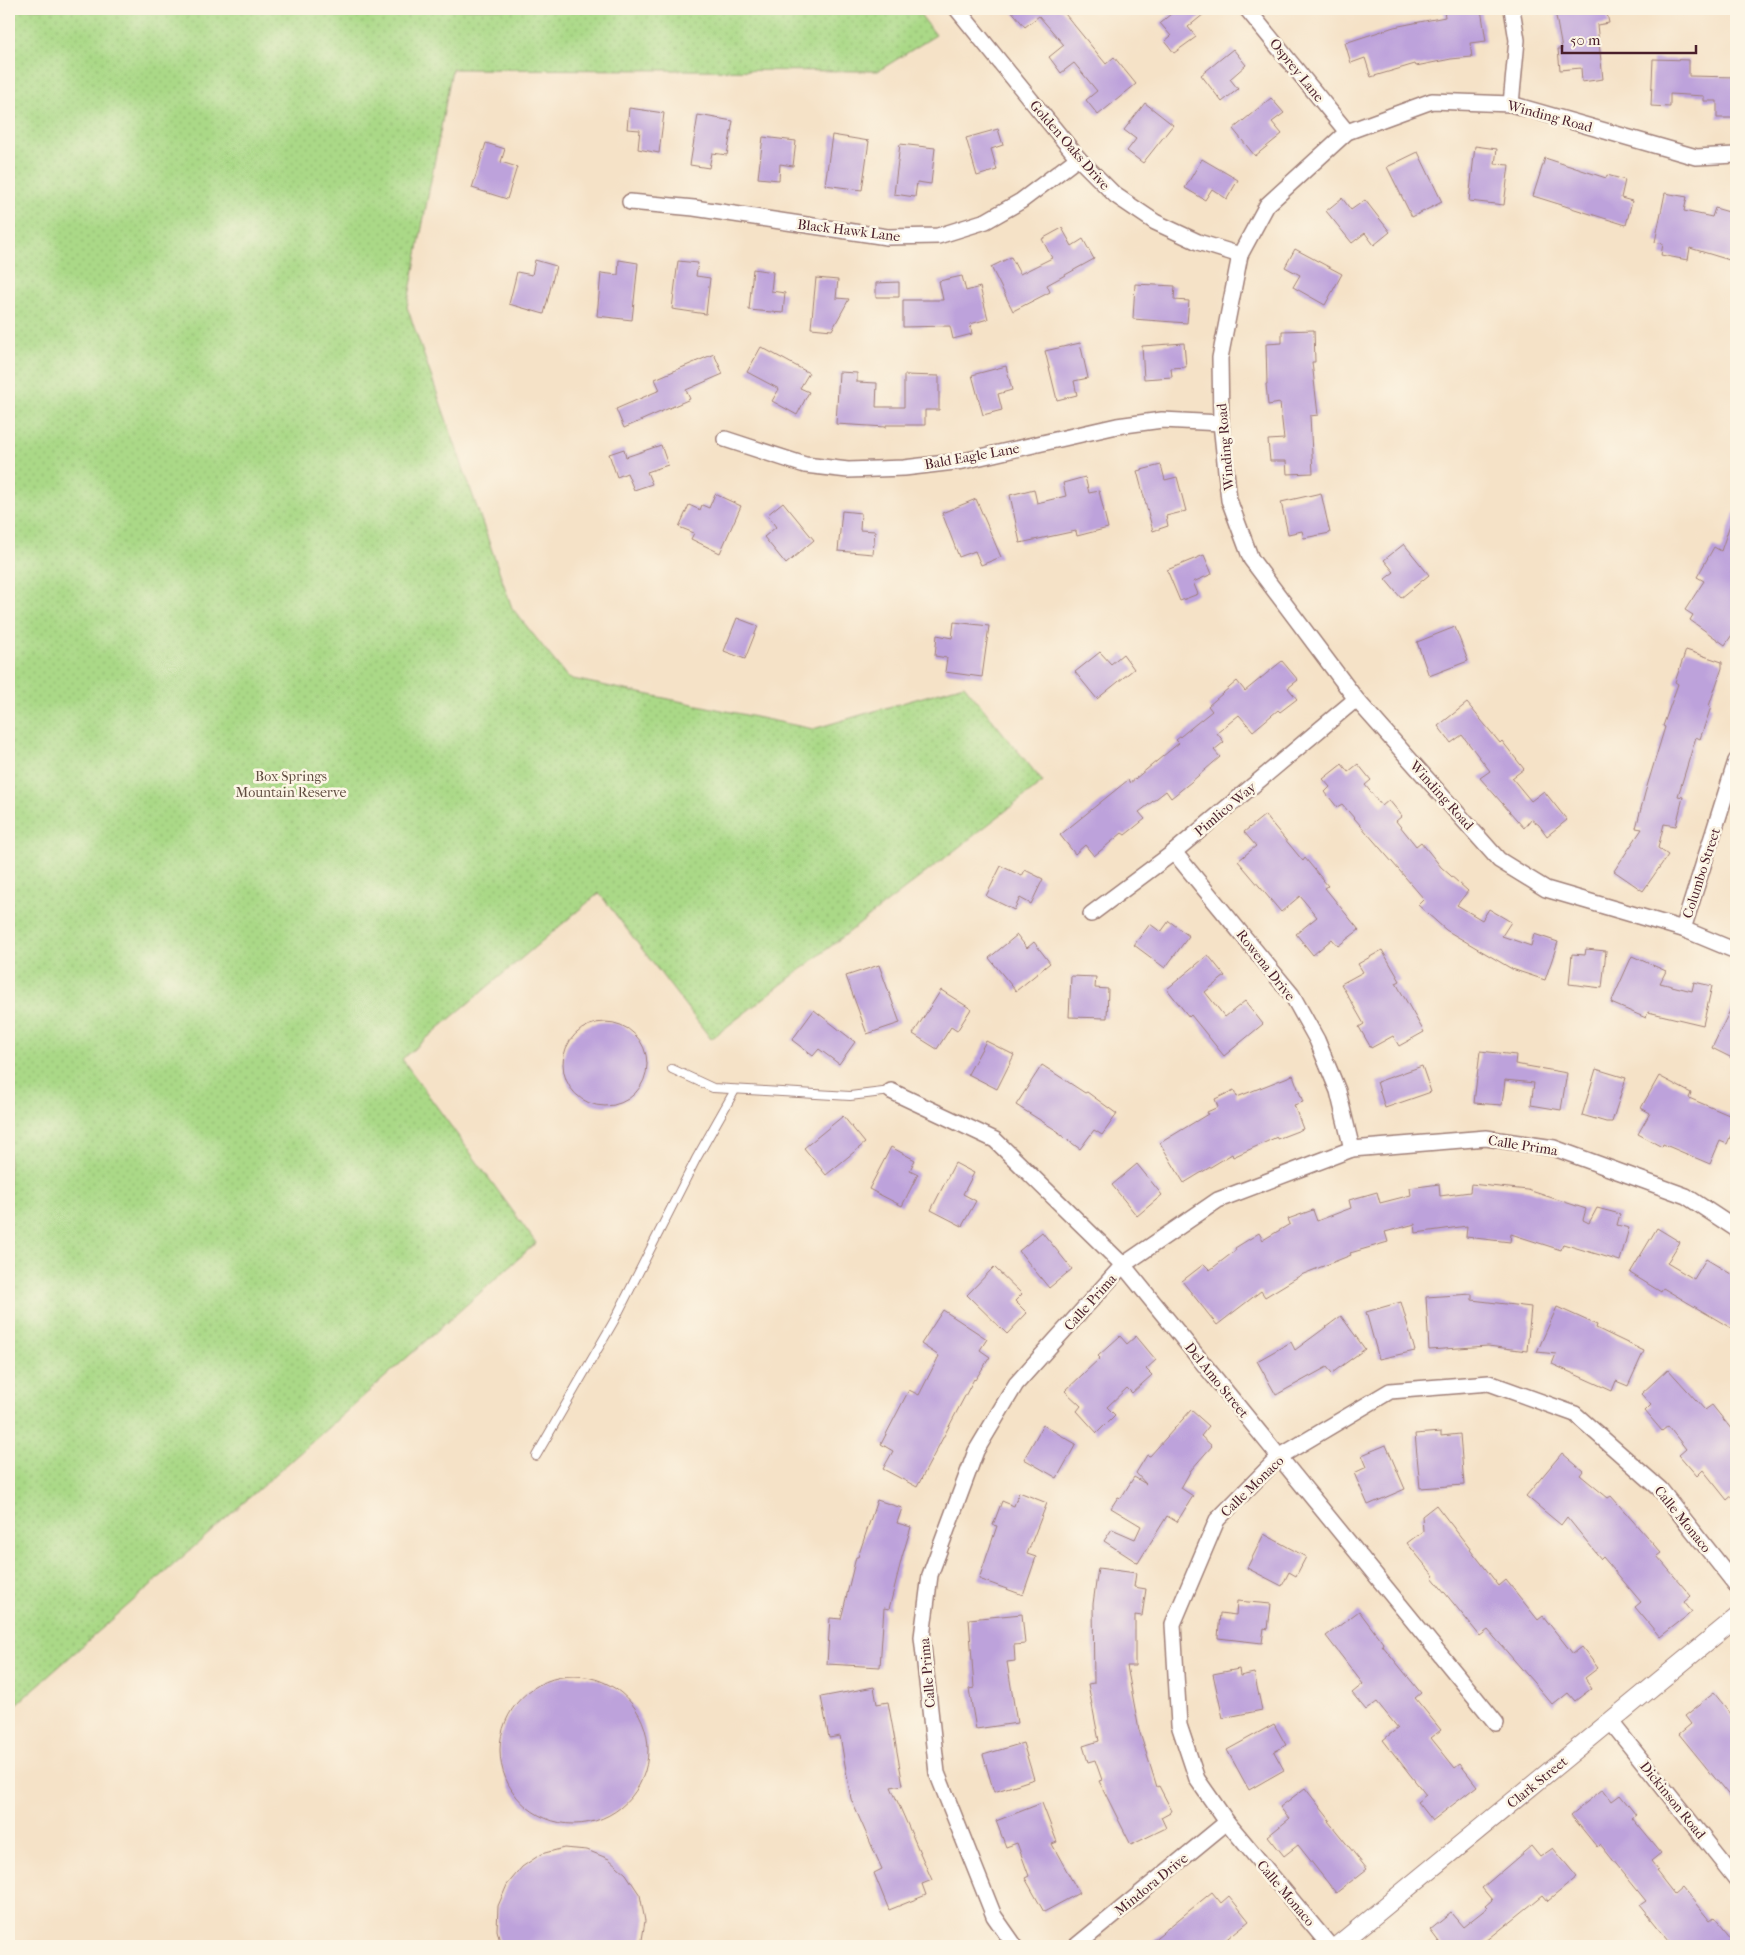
<svg xmlns="http://www.w3.org/2000/svg" width="1745" height="1955" font-family="'IM FELL French Canon',serif">
	<defs>
		<pattern id="park-dots" width="8" height="8" patternUnits="userSpaceOnUse" patternTransform="scale(1.25)"><rect width="8" height="8" fill="#aad987"/><path d="M2 2h.1M6 6h.1" fill="none" stroke="#94ba75" stroke-width="1.8" stroke-linecap="round"/></pattern>
	</defs>
	<rect width="100%" height="100%" fill="#fcf5e5"/>
	<filter id="ink" filterUnits="userSpaceOnUse"><feTurbulence type="fractalNoise" baseFrequency=".02" numOctaves="2"/><feDisplacementMap in="SourceGraphic" scale="10" xChannelSelector="R" yChannelSelector="G"/><feConvolveMatrix kernelMatrix="1 2 1 2 8 2 1 2 1" color-interpolation-filters="sRGB"/></filter>
	<filter id="wash" filterUnits="userSpaceOnUse"><feTurbulence type="fractalNoise" baseFrequency=".0096" numOctaves="4" result="noise"/><feDisplacementMap in="SourceGraphic" scale="20" xChannelSelector="R" yChannelSelector="G"/><feGaussianBlur stdDeviation="1.12" result="paint"/><feColorMatrix in="noise" values="0 0 0 0 0 0 0 0 0 0 0 0 0 0 0 0 0 1.4 0 .05"/><feComposite in="paint" operator="in"/></filter>
	<g filter="url(#wash)">
		<rect width="100%" height="100%" fill="#f5e2c7"/>
		<polygon fill="url(#park-dots)" stroke="#7a7c59" points="9,9 916,9 936,35 878,71 452,69 407,307 512,608 568,678 813,729 964,685 1043,782 711,1039 599,893 402,1059 536,1243 9,1711"/>
		<g id="blocks">
			<g fill="#bda2db">
				<polygon points="1010,9 1061,9 1106,64 1114,57 1136,84 1098,115 1086,100 1097,91 1074,63 1061,73 1049,57 1064,45 1039,16 1025,27"/>
				<polygon points="1177,9 1210,9 1188,27 1196,37 1174,53 1165,41 1171,36 1160,23"/>
				<polygon points="1458,9 1481,9 1486,41 1470,43 1472,57 1451,59 1416,66 1415,64 1371,77 1365,58 1351,63 1345,43 1394,27 1445,17 1444,11"/>
				<polygon points="1566,9 1606,9 1609,23 1597,25 1603,79 1582,82 1581,68 1560,70 1558,49 1562,49 1555,11"/>
				<polygon points="1233,49 1246,65 1230,79 1238,89 1222,102 1201,75"/>
				<polygon points="1653,59 1689,60 1689,76 1736,77 1736,118 1717,118 1717,101 1704,101 1704,96 1670,94 1670,107 1651,106"/>
				<polygon points="1271,98 1284,113 1272,122 1282,134 1255,156 1233,129"/>
				<polygon points="1145,103 1173,125 1143,163 1127,151 1136,139 1124,130"/>
				<polygon points="629,108 664,113 659,153 638,149 640,130 627,129"/>
				<polygon points="698,115 733,121 727,155 712,153 709,168 690,165"/>
				<polygon points="998,129 1003,145 991,149 997,170 977,176 966,138"/>
				<polygon points="832,135 869,141 862,190 825,185"/>
				<polygon points="763,137 796,141 793,166 780,164 779,180 758,178"/>
				<polygon points="486,143 505,149 501,162 517,167 507,199 472,188"/>
				<polygon points="900,144 935,148 931,184 917,182 915,197 894,194"/>
				<polygon points="1475,146 1497,149 1495,164 1509,165 1504,205 1469,201"/>
				<polygon points="1418,152 1442,202 1412,217 1387,167"/>
				<polygon points="1545,158 1606,178 1607,175 1625,180 1621,198 1632,201 1626,225 1533,196"/>
				<polygon points="1202,159 1238,180 1227,199 1212,189 1205,200 1185,188"/>
				<polygon points="1665,193 1687,197 1684,211 1712,217 1715,208 1736,214 1736,262 1690,248 1688,260 1661,255 1663,244 1655,242"/>
				<polygon points="1342,198 1351,210 1365,200 1390,232 1374,245 1365,233 1352,243 1326,211"/>
				<polygon points="1062,228 1072,246 1083,239 1094,259 1047,285 1050,292 1013,311 991,267 1011,257 1020,274 1052,258 1042,239"/>
				<polygon points="1295,249 1342,274 1325,305 1293,287 1300,275 1285,267"/>
				<polygon points="535,260 556,266 544,314 509,304 517,272 532,275"/>
				<polygon points="619,260 638,263 632,320 597,316 601,273 618,275"/>
				<polygon points="678,261 698,263 696,276 710,278 706,314 672,309"/>
				<polygon points="753,269 773,272 771,291 785,293 783,313 749,310"/>
				<polygon points="962,276 966,291 980,287 988,319 970,324 972,334 953,339 950,326 903,327 903,300 943,300 939,281"/>
				<polygon points="816,278 838,280 836,298 849,299 832,330 811,328"/>
				<polygon points="899,282 899,297 876,297 876,283"/>
				<polygon points="1135,284 1175,286 1174,300 1189,301 1187,323 1133,319"/>
				<polygon points="1314,330 1315,362 1312,362 1318,415 1310,416 1313,473 1287,474 1286,461 1270,461 1268,440 1284,439 1280,403 1268,405 1266,384 1267,384 1266,344 1282,343 1282,331"/>
				<polygon points="1080,343 1088,378 1074,381 1077,395 1057,400 1045,351"/>
				<polygon points="1184,343 1186,367 1171,368 1172,377 1144,379 1142,346"/>
				<polygon points="761,347 809,373 800,388 809,392 797,415 772,401 779,389 747,372"/>
				<polygon points="714,354 723,374 686,390 690,399 624,428 616,409 660,390 655,379"/>
				<polygon points="1006,366 1012,390 998,394 1002,410 983,415 972,375"/>
				<polygon points="839,372 857,373 857,382 877,383 876,407 904,407 904,375 939,376 939,410 925,410 925,425 886,425 886,427 836,424"/>
				<polygon points="661,445 668,465 647,472 652,484 634,490 627,473 617,477 609,454 624,449 626,457"/>
				<polygon points="1161,465 1165,480 1177,477 1186,511 1166,516 1168,526 1153,531 1137,471"/>
				<polygon points="1085,477 1089,493 1099,491 1108,528 1077,536 1076,531 1020,543 1010,495 1034,489 1037,503 1066,496 1063,483"/>
				<polygon points="1321,493 1330,533 1304,538 1302,531 1288,534 1281,502"/>
				<polygon points="715,494 741,506 720,553 691,539 694,533 679,527 689,505 700,510 702,505 709,508"/>
				<polygon points="976,499 1001,557 981,565 975,551 959,557 942,513"/>
				<polygon points="783,502 814,540 786,564 764,537 776,527 767,515"/>
				<polygon points="842,511 861,513 860,530 875,531 873,554 838,551"/>
				<polygon points="1734,513 1736,513 1736,563 1731,572 1736,575 1736,629 1725,645 1690,620 1693,615 1685,610 1704,581 1697,577 1714,547 1721,551"/>
				<polygon points="1404,544 1429,575 1401,598 1385,579 1394,572 1384,560"/>
				<polygon points="1204,555 1212,574 1193,582 1198,594 1180,601 1167,570"/>
				<polygon points="737,618 758,626 745,659 724,651"/>
				<polygon points="954,622 989,626 982,677 945,672 947,658 935,656 937,635 952,638"/>
				<polygon points="1455,627 1468,661 1429,676 1417,642"/>
				<polygon points="1686,650 1722,662 1722,668 1709,706 1711,707 1700,739 1696,737 1678,796 1683,797 1676,826 1664,824 1658,848 1668,855 1643,891 1614,871 1642,829 1636,828 1645,793 1665,727 1663,726 1678,684 1675,682"/>
				<polygon points="1100,652 1111,664 1123,654 1134,669 1097,699 1075,672"/>
				<polygon points="1282,661 1298,680 1288,688 1297,699 1280,712 1278,710 1253,731 1239,715 1217,733 1224,742 1214,750 1220,757 1191,782 1171,798 1166,791 1139,812 1145,819 1125,835 1122,833 1094,856 1085,845 1075,854 1060,835 1128,780 1130,783 1179,743 1176,740 1212,711 1208,706 1237,681 1245,691"/>
				<polygon points="1467,703 1500,743 1502,741 1524,769 1512,778 1531,801 1544,791 1567,820 1547,836 1539,825 1531,819 1524,828 1480,778 1490,771 1462,735 1451,743 1438,726"/>
				<polygon points="1342,764 1348,772 1358,764 1371,780 1365,785 1382,806 1389,800 1402,816 1396,821 1416,846 1421,842 1441,867 1468,891 1457,905 1482,920 1489,909 1511,922 1502,936 1531,946 1534,934 1558,942 1545,980 1512,969 1446,930 1418,905 1424,899 1342,804 1337,807 1325,792 1330,787 1323,779"/>
				<polygon points="1265,815 1303,861 1305,858 1328,886 1325,888 1359,930 1338,946 1332,939 1313,955 1296,934 1317,917 1300,896 1281,912 1238,861 1256,846 1244,832"/>
				<polygon points="1001,866 1022,876 1025,870 1043,879 1031,904 1020,898 1014,910 986,896"/>
				<polygon points="1169,921 1189,936 1165,968 1134,945 1150,924 1161,932"/>
				<polygon points="1017,935 1027,948 1034,942 1050,963 1016,991 989,958"/>
				<polygon points="1586,949 1606,951 1602,988 1569,984 1572,954 1585,955"/>
				<polygon points="1382,950 1400,981 1396,983 1424,1032 1399,1046 1393,1036 1371,1048 1359,1027 1364,1024 1341,984 1363,972 1358,964"/>
				<polygon points="1208,955 1225,976 1205,992 1225,1017 1245,1001 1263,1024 1224,1056 1191,1015 1189,1017 1167,989"/>
				<polygon points="1632,956 1666,971 1660,983 1692,991 1694,982 1712,986 1703,1025 1648,1012 1646,1018 1611,1003"/>
				<polygon points="879,965 900,1023 867,1034 846,976"/>
				<polygon points="1071,976 1096,977 1095,988 1108,989 1107,1018 1069,1017"/>
				<polygon points="941,990 971,1009 957,1031 951,1027 937,1049 913,1034"/>
				<polygon points="1736,998 1736,1060 1712,1048"/>
				<polygon points="814,1010 855,1042 839,1064 819,1049 813,1056 792,1040"/>
				<circle cx="605" cy="1064" r="42"/>
				<polygon points="986,1041 1014,1055 997,1089 968,1074"/>
				<polygon points="1480,1051 1516,1055 1515,1064 1567,1073 1561,1110 1531,1105 1534,1083 1505,1080 1502,1105 1474,1103"/>
				<polygon points="1042,1065 1085,1093 1087,1092 1117,1114 1102,1135 1094,1130 1080,1149 1058,1133 1059,1132 1016,1105"/>
				<polygon points="1422,1066 1431,1092 1385,1108 1377,1082"/>
				<polygon points="1596,1069 1626,1078 1612,1122 1606,1122 1582,1115"/>
				<polygon points="1293,1075 1303,1102 1294,1105 1303,1129 1277,1139 1277,1137 1233,1157 1232,1154 1184,1183 1160,1143 1208,1114 1207,1112 1218,1107 1215,1099 1234,1090 1237,1097"/>
				<polygon points="1659,1076 1691,1093 1689,1098 1736,1118 1736,1123 1727,1144 1720,1141 1710,1164 1663,1144 1662,1147 1638,1134 1650,1113 1641,1108"/>
				<polygon points="843,1116 865,1143 826,1175 804,1148"/>
				<polygon points="891,1147 915,1160 910,1170 918,1174 902,1206 869,1189"/>
				<polygon points="955,1163 974,1173 963,1194 976,1201 962,1226 931,1210"/>
				<polygon points="1137,1164 1162,1195 1137,1216 1112,1185"/>
				<polygon points="1439,1184 1440,1196 1470,1192 1471,1184 1528,1190 1586,1209 1583,1220 1589,1223 1597,1208 1620,1214 1617,1225 1629,1228 1620,1261 1563,1244 1561,1250 1511,1234 1510,1242 1466,1237 1467,1226 1416,1233 1415,1224 1385,1232 1388,1242 1350,1253 1351,1255 1301,1275 1265,1297 1261,1291 1217,1325 1182,1281 1204,1264 1210,1270 1236,1250 1235,1248 1259,1233 1263,1240 1290,1224 1288,1219 1313,1210 1317,1221 1351,1208 1349,1200 1377,1192 1380,1203 1411,1195 1410,1188"/>
				<polygon points="1657,1228 1680,1242 1667,1263 1694,1279 1706,1259 1736,1277 1736,1331 1663,1288 1661,1292 1630,1273"/>
				<polygon points="1042,1232 1072,1269 1049,1288 1019,1251"/>
				<polygon points="994,1267 1022,1294 1015,1301 1027,1313 1007,1334 967,1295"/>
				<polygon points="1472,1294 1472,1300 1531,1307 1527,1351 1488,1346 1429,1350 1426,1297"/>
				<polygon points="1401,1302 1415,1351 1379,1359 1366,1312"/>
				<polygon points="1557,1307 1597,1325 1596,1328 1644,1351 1628,1386 1616,1381 1612,1391 1552,1364 1556,1354 1537,1352"/>
				<polygon points="943,1310 987,1339 980,1350 990,1357 975,1380 974,1379 917,1487 883,1469 893,1451 881,1444 909,1390 919,1395 939,1356 921,1344"/>
				<polygon points="1341,1316 1365,1349 1332,1373 1327,1367 1276,1395 1257,1361 1291,1342 1295,1350"/>
				<polygon points="1120,1336 1127,1344 1136,1336 1156,1360 1146,1369 1152,1375 1132,1393 1127,1388 1107,1407 1115,1415 1097,1433 1077,1411 1081,1406 1065,1391 1100,1358 1098,1356"/>
				<polygon points="1668,1369 1705,1410 1712,1405 1736,1435 1736,1492 1727,1500 1703,1470 1697,1476 1679,1455 1686,1449 1668,1426 1662,1431 1645,1411 1651,1405 1641,1394"/>
				<polygon points="1191,1410 1209,1426 1201,1436 1212,1446 1191,1470 1181,1488 1193,1496 1177,1522 1167,1516 1138,1563 1104,1541 1112,1529 1135,1539 1141,1526 1111,1508 1118,1497 1121,1498 1134,1477 1146,1484 1136,1473 1147,1455 1150,1456"/>
				<polygon points="1043,1425 1076,1444 1057,1478 1024,1459"/>
				<polygon points="1441,1432 1441,1436 1460,1434 1464,1485 1420,1488 1415,1434"/>
				<polygon points="1386,1445 1405,1489 1368,1505 1354,1473 1367,1467 1362,1455"/>
				<polygon points="1562,1453 1583,1471 1580,1475 1608,1498 1611,1496 1661,1553 1657,1556 1691,1596 1684,1602 1692,1612 1660,1637 1635,1607 1641,1602 1603,1557 1601,1559 1567,1517 1561,1525 1526,1496"/>
				<polygon points="1019,1492 1047,1503 1027,1554 1036,1557 1023,1595 979,1579 997,1526 993,1525 1002,1501 1014,1506"/>
				<polygon points="877,1500 902,1508 897,1523 911,1527 902,1557 889,1609 884,1608 880,1667 827,1664 830,1618 841,1619 856,1557 858,1557"/>
				<polygon points="1436,1505 1499,1586 1506,1580 1538,1620 1543,1616 1573,1654 1582,1647 1598,1668 1585,1678 1592,1688 1575,1701 1568,1693 1553,1705 1488,1630 1480,1636 1432,1577 1434,1576 1407,1543 1423,1531 1422,1516"/>
				<polygon points="1264,1534 1306,1557 1296,1576 1289,1572 1282,1586 1247,1568"/>
				<polygon points="1098,1568 1136,1573 1134,1587 1146,1589 1142,1616 1135,1615 1135,1666 1127,1666 1139,1730 1157,1787 1159,1786 1172,1811 1161,1817 1166,1828 1131,1845 1099,1781 1102,1780 1095,1760 1088,1762 1083,1746 1099,1741 1088,1684 1094,1683 1093,1604"/>
				<polygon points="1237,1601 1271,1604 1268,1629 1264,1628 1262,1643 1218,1638 1220,1613 1236,1615"/>
				<polygon points="1359,1611 1383,1643 1382,1645 1421,1693 1415,1698 1441,1730 1431,1738 1455,1768 1460,1764 1477,1786 1432,1821 1417,1802 1426,1795 1383,1740 1398,1728 1377,1702 1366,1710 1352,1693 1363,1684 1326,1636"/>
				<polygon points="1022,1614 1025,1644 1014,1645 1015,1661 1007,1662 1017,1723 976,1729 969,1689 974,1688 969,1619"/>
				<polygon points="1239,1669 1240,1676 1254,1673 1262,1710 1223,1718 1213,1674"/>
				<circle cx="574" cy="1750" r="74"/>
				<polygon points="874,1687 877,1704 888,1702 903,1785 891,1787 932,1880 922,1884 926,1895 889,1910 874,1873 882,1869 851,1799 840,1736 829,1738 821,1697"/>
				<polygon points="1714,1693 1736,1720 1736,1804 1679,1734 1691,1724 1685,1716"/>
				<polygon points="1274,1724 1286,1745 1274,1752 1284,1770 1249,1790 1227,1750"/>
				<polygon points="1023,1743 1034,1779 994,1792 983,1755"/>
				<polygon points="1305,1788 1330,1820 1328,1821 1367,1869 1336,1893 1298,1845 1284,1856 1268,1836 1289,1819 1280,1807"/>
				<polygon points="1603,1789 1612,1801 1620,1795 1636,1815 1632,1818 1661,1853 1651,1861 1658,1870 1656,1871 1674,1894 1682,1887 1710,1921 1714,1918 1731,1939 1722,1946 1673,1946 1640,1905 1646,1901 1600,1844 1597,1847 1571,1815"/>
				<polygon points="1042,1803 1057,1842 1052,1844 1079,1893 1044,1912 1025,1878 1029,1876 1017,1843 1006,1847 996,1821"/>
				<polygon points="1531,1846 1540,1857 1553,1848 1577,1877 1548,1901 1543,1895 1480,1946 1442,1946 1430,1930 1451,1913 1463,1927 1487,1908 1485,1906 1492,1900 1482,1888"/>
				<polygon points="564,1848 587,1850 609,1859 626,1874 640,1895 645,1921 641,1946 501,1946 497,1930 498,1906 507,1885 522,1867 541,1854"/>
				<polygon points="1212,1892 1221,1903 1229,1896 1249,1921 1218,1946 1146,1946"/>
			</g>
		</g>
	</g>
	<g filter="url(#ink)">
		<use href="#blocks" fill-opacity="0" stroke="#a08079" stroke-width="1"/>
		<g fill="none" stroke-linecap="round" stroke-linejoin="round">
			<g stroke="#a08079" stroke-width="10">
				<g id="service">
					<polyline points="672,1069 713,1088 850,1096 891,1091"/>
					<polyline points="536,1456 614,1321 696,1159 735,1090"/>
				</g>
			</g>
			<g stroke="#a08079" stroke-width="18">
				<g id="minor">
					<polyline points="957,9 1078,158 1115,195 1155,222 1198,242 1240,255"/>
					<polyline points="1247,9 1347,132"/>
					<polyline points="1511,104 1517,40 1512,9"/>
					<polyline points="1736,155 1696,157 1511,104 1432,101 1347,132 1267,205 1240,255 1220,358 1221,423 1229,500 1251,559 1356,699 1499,860 1546,889 1683,929 1736,951"/>
					<polyline points="630,202 694,208 887,237 938,236 986,221 1021,201 1078,158"/>
					<polyline points="725,439 805,465 848,470 904,468 963,461 1117,426 1162,420 1221,423"/>
					<polyline points="1174,852 1292,995 1317,1040 1338,1091 1352,1149"/>
					<polyline points="1091,914 1174,852 1356,699"/>
					<polyline points="1683,929 1736,761"/>
					<polyline points="891,1091 995,1140 1123,1265 1496,1723"/>
					<polyline points="1611,1722 1736,1879"/>
					<polyline points="1015,1946 994,1916 937,1773 922,1637 930,1575 976,1451 1016,1384 1123,1265 1218,1200 1352,1149 1486,1138 1554,1148 1686,1196 1736,1229"/>
					<polyline points="1076,1946 1227,1822"/>
					<polyline points="1330,1946 1227,1822 1197,1779 1179,1725 1173,1624 1217,1520 1279,1457 1390,1391 1489,1383 1575,1414 1660,1489 1736,1585"/>
				</g>
			</g>
			<g stroke="#a08079" stroke-width="20">
				<polyline id="tertiary" points="1337,1946 1736,1618"/>
			</g>
			<use href="#service" stroke="#fff" stroke-width="8"/>
			<use href="#minor" stroke="#fff" stroke-width="15"/>
			<use href="#tertiary" stroke="#fff" stroke-width="18"/>
		</g>
	</g>
	<g text-anchor="middle" stroke-width="5" stroke-linejoin="round" paint-order="stroke">
		<g font-size="14" fill="#4a1f2b" stroke="#fcf5e5">
			<text transform="translate(1297 70) rotate(51)" y="5">Osprey Lane</text>
			<text transform="translate(1550 116) rotate(15)" y="5">Winding Road</text>
			<text transform="translate(1070 145) rotate(49)" y="5">Golden Oaks Drive</text>
			<text transform="translate(849 230) rotate(7)" y="5">Black Hawk Lane</text>
			<text transform="translate(1225 447) rotate(-95)" y="5">Winding Road</text>
			<text transform="translate(972 456) rotate(-10)" y="5">Bald Eagle Lane</text>
			<text transform="translate(1442 795) rotate(48)" y="5">Winding Road</text>
			<text transform="translate(1225 809) rotate(-40)" y="5">Pimlico Way</text>
			<text transform="translate(1701 873) rotate(-72)" y="5">Columbo Street</text>
			<text transform="translate(1266 965) rotate(52)" y="5">Rowena Drive</text>
			<text transform="translate(1523 1145) rotate(9)" y="5">Calle Prima</text>
			<text transform="translate(1090 1302) rotate(-48)" y="5">Calle Prima</text>
			<text transform="translate(1217 1380) rotate(51)" y="5">Del Amo Street</text>
			<text transform="translate(1252 1486) rotate(-44)" y="5">Calle Monaco</text>
			<text transform="translate(1683 1519) rotate(51)" y="5">Calle Monaco</text>
			<text transform="translate(927 1673) rotate(-95)" y="5">Calle Prima</text>
			<text transform="translate(1537 1782) rotate(-39)" y="5">Clark Street</text>
			<text transform="translate(1673 1800) rotate(51)" y="5">Dickinson Road</text>
			<text transform="translate(1151 1884) rotate(-39)" y="5">Mindora Drive</text>
			<text transform="translate(1286 1893) rotate(50)" y="5">Calle Monaco</text>
		</g>
		<g font-size="14" fill="#624e42" stroke="#fcf5e5">
			<text x="291" y="781">Box Springs<tspan x="291" dy="16">Mountain Reserve</tspan></text>
		</g>
	</g>
	<rect width="1745" height="1955" fill="none" stroke="#fcf5e5" stroke-width="30"/>
	<path d="M1562 45v8h134v-8" fill="none" stroke="#4a1f2b" stroke-width="2.5"/>
	<text x="1570" y="45" font-size="15" fill="#4a1f2b" stroke="#fcf5e5" stroke-width="4" paint-order="stroke">50 m</text>
</svg>
